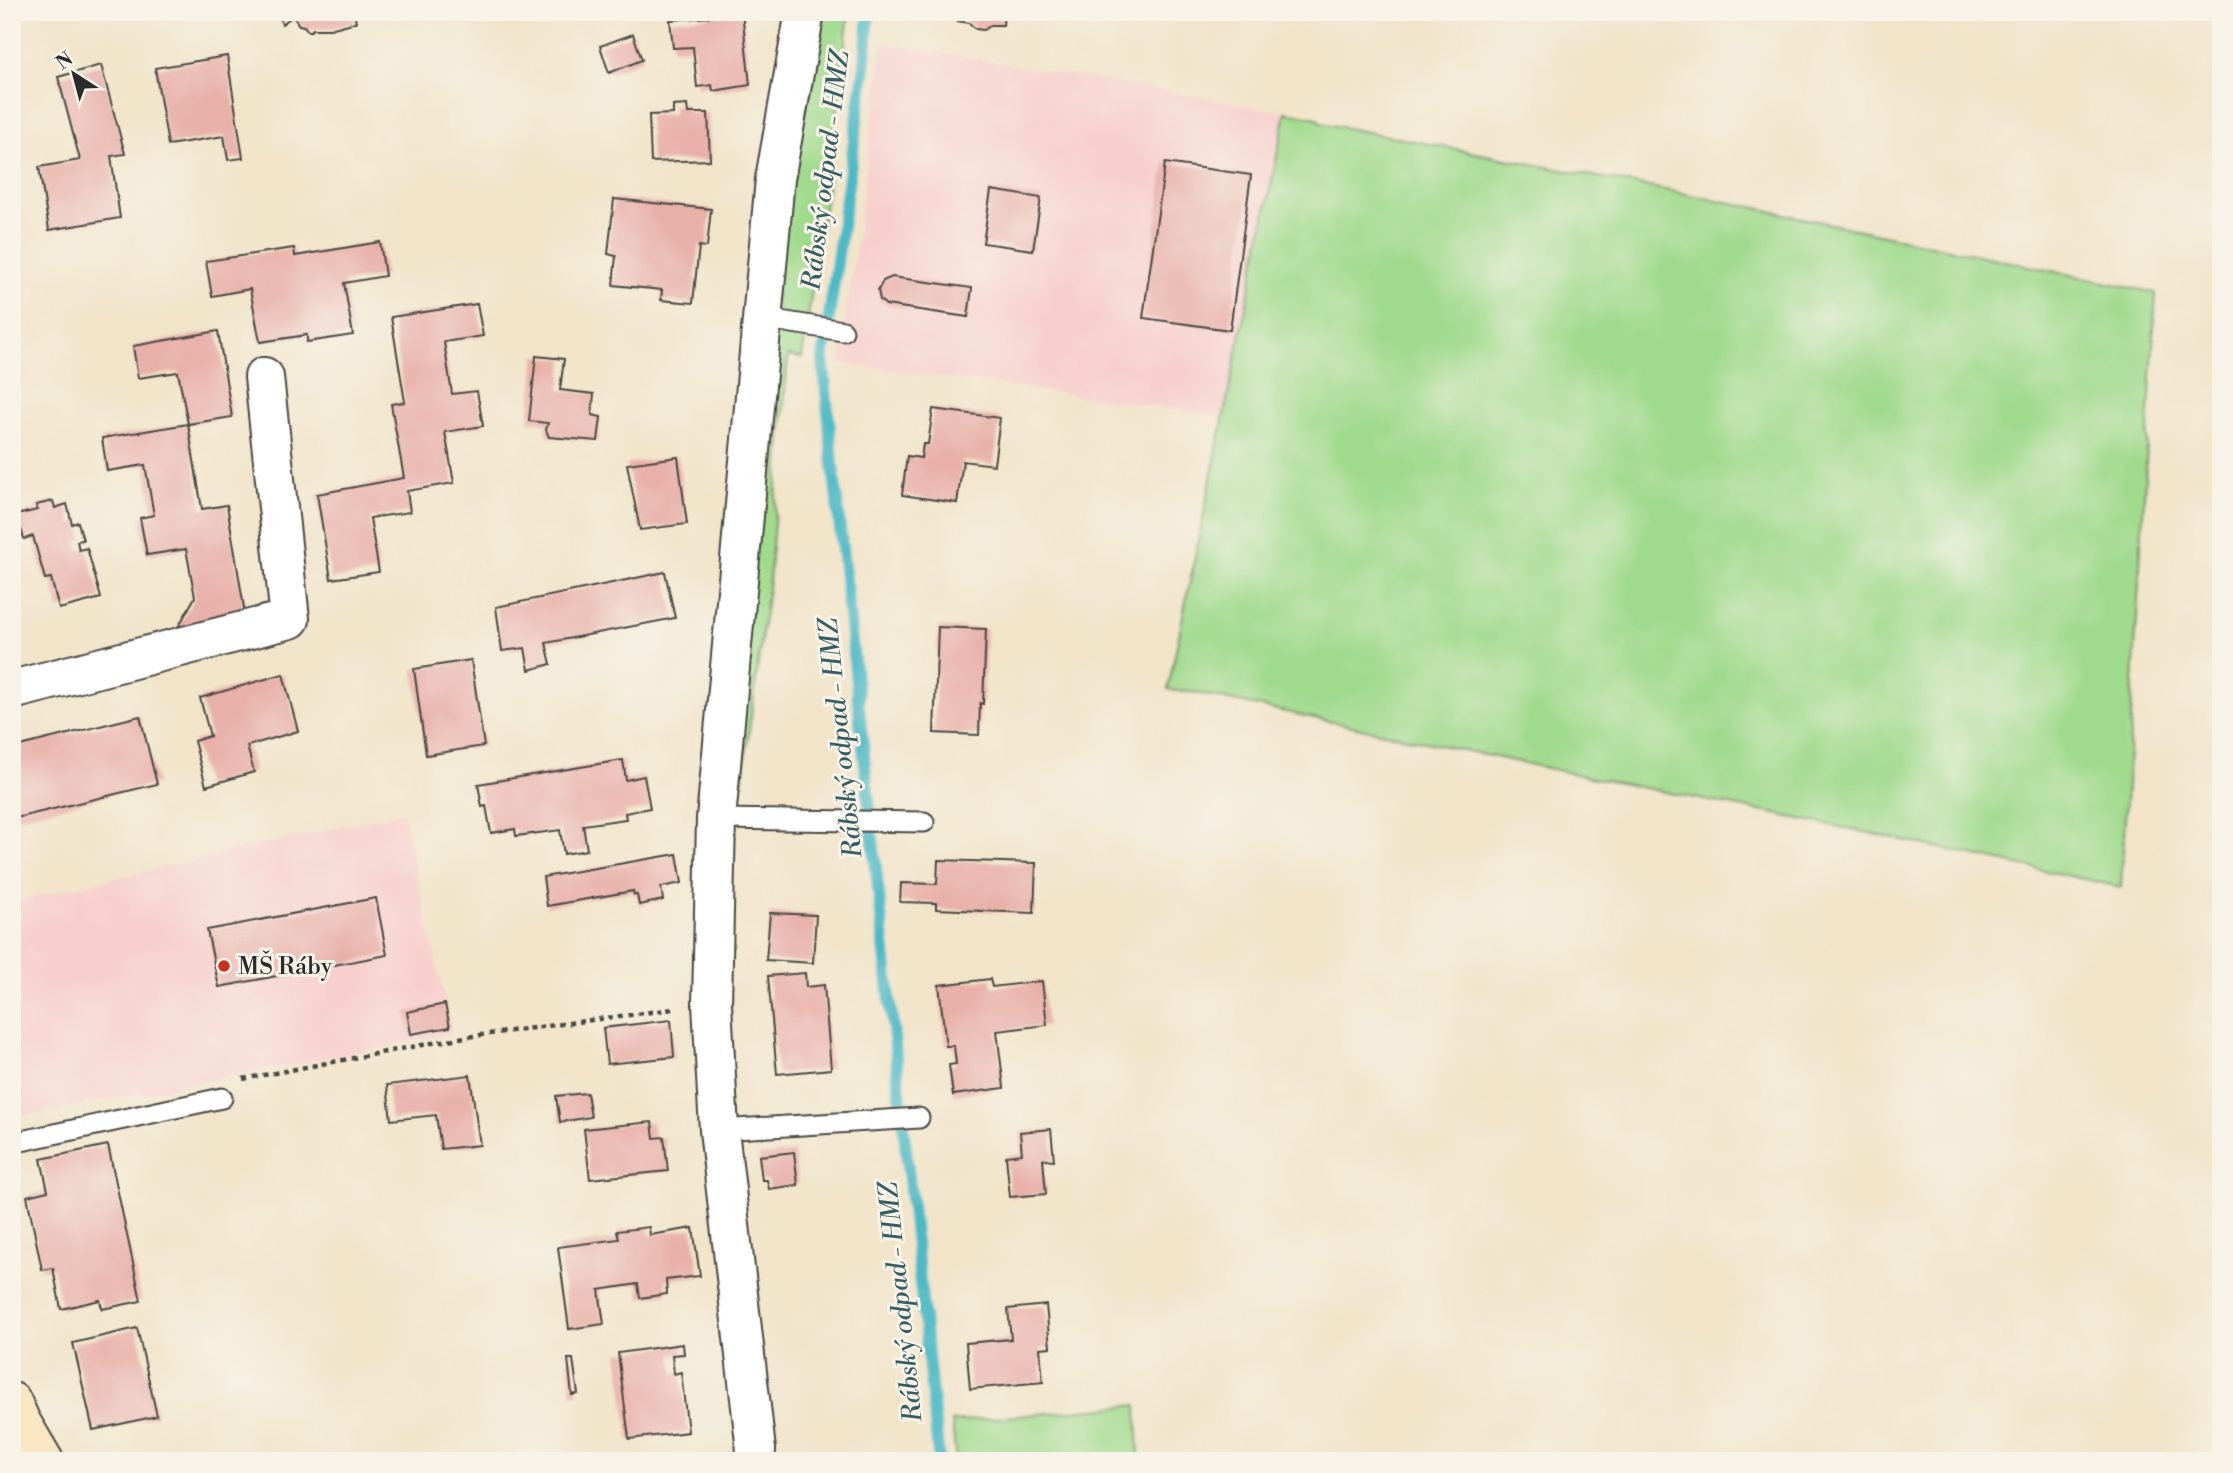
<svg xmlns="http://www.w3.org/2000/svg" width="2233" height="1473" font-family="'Libre Bodoni',serif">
	<rect width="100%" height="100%" fill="#f7f3e8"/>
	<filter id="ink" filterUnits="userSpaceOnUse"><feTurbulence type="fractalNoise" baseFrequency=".0143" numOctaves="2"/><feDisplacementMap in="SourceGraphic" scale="14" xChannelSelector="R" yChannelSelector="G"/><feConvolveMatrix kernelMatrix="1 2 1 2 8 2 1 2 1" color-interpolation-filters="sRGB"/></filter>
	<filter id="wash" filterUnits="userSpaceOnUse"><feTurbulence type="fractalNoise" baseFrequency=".00686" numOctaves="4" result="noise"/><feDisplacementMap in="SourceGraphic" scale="28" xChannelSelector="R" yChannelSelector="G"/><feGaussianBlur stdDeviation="1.57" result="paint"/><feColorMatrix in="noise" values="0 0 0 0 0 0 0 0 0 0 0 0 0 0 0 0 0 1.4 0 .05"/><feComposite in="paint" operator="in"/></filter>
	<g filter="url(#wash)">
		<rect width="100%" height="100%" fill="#f1e4c9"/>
		<g fill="#f7d0ce">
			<polygon points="883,43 1286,112 1224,416 841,363 843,331 851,283"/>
			<polygon points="403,812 452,1034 12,1118 12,902"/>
		</g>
		<g fill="#a0da8d" stroke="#66825c" stroke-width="2">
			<polygon points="822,12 849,12 833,149 802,358 788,356 769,581 742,784 734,776 782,220"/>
			<polygon points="1286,112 1317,118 1321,123 1742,205 2156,293 2121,887 1855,830 1584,776 1183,690 1182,692 1168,689"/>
			<polygon points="1137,1405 1139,1461 956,1461 952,1422"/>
		</g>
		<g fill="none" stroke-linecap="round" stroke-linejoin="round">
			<polyline stroke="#4bb9c6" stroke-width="12" points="869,12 865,65 823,359 832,454 939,1461"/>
		</g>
		<g id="blocks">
			<g fill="#e8b0a9">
				<polygon points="277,12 354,12 356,22 330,29 313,29 311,31 308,31 304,26 299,25 293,16 282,24"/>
				<polygon points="707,12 742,12 750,85 713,91 712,85 697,87 693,47 673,48 670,20 708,17"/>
				<polygon points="958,12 1004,12 1003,25 991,25 984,30 976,29 969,23 957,21"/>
				<polygon points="633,34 642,60 609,73 600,46"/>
				<polygon points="227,56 243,158 228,160 224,136 168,145 155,68"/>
				<polygon points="101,65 125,154 111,156 120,218 49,230 39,167 80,160 58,77"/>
				<polygon points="687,105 688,113 708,113 710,160 651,162 649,115 673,114 673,106"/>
				<polygon points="1165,163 1251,175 1230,330 1143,318"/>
				<polygon points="991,190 1041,198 1033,250 983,243"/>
				<polygon points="614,199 711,209 707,247 699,246 693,303 661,300 662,290 613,285 616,256 608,254"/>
				<polygon points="380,242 385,276 344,283 353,335 307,342 307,335 260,342 250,289 212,296 206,261 294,248 295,256"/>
				<polygon points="892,277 972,288 968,317 886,305 880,300 878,290 883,281"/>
				<polygon points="477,304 483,336 444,342 452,394 477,391 483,426 445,432 454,483 407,491 410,512 370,518 379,572 331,579 317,494 404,478 391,404 405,402 391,317"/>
				<polygon points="218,331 232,417 188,424 178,372 138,378 133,346"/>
				<polygon points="536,356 564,359 560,390 594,394 592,415 601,417 598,441 549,437 546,430 548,423 529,421"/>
				<polygon points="933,409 1000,418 994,465 963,461 957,503 902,495 907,456 921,458 923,444 928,444"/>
				<polygon points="188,424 202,509 227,505 245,614 176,631 195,597 186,549 147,555 140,518 154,515 145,465 107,471 102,438"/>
				<polygon points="678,457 687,524 640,530 627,464"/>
				<polygon points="53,501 55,508 67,504 72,524 78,522 83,540 77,541 79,550 87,548 101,598 59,609 51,578 45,579 33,536 24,539 17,515 37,510 36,505"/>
				<polygon points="665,572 675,618 546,643 551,664 529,670 525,648 502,651 496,607"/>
				<polygon points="938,627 986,629 983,704 980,703 979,735 934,733"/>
				<polygon points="471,660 484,746 426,755 414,669"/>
				<polygon points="283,674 298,731 247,746 254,772 206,786 194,741 210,736 200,698"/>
				<polygon points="140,716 157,784 12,819 12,748"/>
				<polygon points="623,760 626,780 644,776 650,808 625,813 626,819 583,825 587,850 564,854 560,830 516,836 515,829 491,833 486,806 482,807 478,784"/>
				<polygon points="677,854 682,883 661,887 663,900 639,905 637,895 634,895 633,891 547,906 543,877"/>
				<polygon points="938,860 1036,863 1034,913 936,909 936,903 900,902 901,883 937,884"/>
				<polygon points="376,898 387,955 219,987 207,930"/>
				<polygon points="770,913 816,915 813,963 766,960"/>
				<polygon points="805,973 806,987 824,985 831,1069 777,1074 768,976"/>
				<polygon points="990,979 992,987 1042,981 1047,1025 997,1031 1004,1088 953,1095 949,1065 956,1064 954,1046 946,1046 939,985"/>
				<polygon points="445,1004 450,1027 411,1034 407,1012"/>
				<polygon points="671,1020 674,1057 607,1064 603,1028"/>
				<polygon points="470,1075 480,1145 441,1149 436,1115 391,1120 387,1085"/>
				<polygon points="587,1093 591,1117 560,1122 556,1096"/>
				<polygon points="652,1122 654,1138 664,1137 668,1171 590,1179 584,1129"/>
				<polygon points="1051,1129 1054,1160 1043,1159 1046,1194 1010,1197 1006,1156 1022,1154 1020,1132"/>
				<polygon points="108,1145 141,1301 102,1309 100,1300 61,1309 53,1268 42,1270 27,1196 48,1191 41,1159"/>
				<polygon points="794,1152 798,1185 769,1189 767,1180 762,1180 759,1156"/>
				<polygon points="649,1227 650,1235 693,1228 700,1276 666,1280 667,1294 640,1298 638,1284 599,1290 604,1324 569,1329 558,1247 619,1239 617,1231"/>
				<polygon points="1046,1305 1050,1347 1040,1348 1043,1382 970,1389 966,1343 1011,1339 1008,1309"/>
				<polygon points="137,1328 157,1416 93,1430 73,1343"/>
				<polygon points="683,1344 684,1354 672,1355 674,1374 681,1372 688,1432 629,1439 618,1353"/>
				<polygon points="568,1359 573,1359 578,1394 572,1395"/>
			</g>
		</g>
	</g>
	<g filter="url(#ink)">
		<use href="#blocks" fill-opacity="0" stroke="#494743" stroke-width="2"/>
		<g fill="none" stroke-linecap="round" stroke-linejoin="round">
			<g stroke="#494743" stroke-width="23">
				<g id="lane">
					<polyline points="761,318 843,331"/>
					<polyline points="716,819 924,822"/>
					<polyline points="719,1130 919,1118"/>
					<polyline points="12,1143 222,1098"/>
				</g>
			</g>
			<g stroke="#494743" stroke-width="42">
				<g id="street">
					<polyline points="12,690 290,619 264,377"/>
					<polyline points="754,1461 756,1450 719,1130 712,1004 716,819 775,179 805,12"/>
				</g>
			</g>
			<g stroke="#494743" stroke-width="42">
				<polyline id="secondary" points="12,1402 21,1422 44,1461"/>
			</g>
			<polyline stroke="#494743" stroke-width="4.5" stroke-dasharray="5 5" stroke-linecap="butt" points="243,1079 459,1038 673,1009"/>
			<use href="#lane" stroke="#fff" stroke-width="19"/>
			<use href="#street" stroke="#fff" stroke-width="38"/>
			<use href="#secondary" stroke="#f9e7c3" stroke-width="38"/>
		</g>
	</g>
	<circle fill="#c8321e" stroke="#f7f3e8" stroke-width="2.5" cx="224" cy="966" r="7"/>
	<g text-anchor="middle" stroke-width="6" stroke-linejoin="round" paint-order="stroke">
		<g font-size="24" fill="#2b2b2b" stroke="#f7f3e8" text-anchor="start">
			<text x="238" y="974">MŠ Ráby</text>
		</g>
		<g font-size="26" font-style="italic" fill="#365d61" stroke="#f7f3e8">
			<text transform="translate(825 170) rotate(-83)" y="9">Rábský odpad - HMZ</text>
			<text transform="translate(840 738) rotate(-96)" y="9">Rábský odpad - HMZ</text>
			<text transform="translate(900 1302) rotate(-96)" y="9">Rábský odpad - HMZ</text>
		</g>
	</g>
	<rect width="2233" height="1473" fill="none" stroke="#f7f3e8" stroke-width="42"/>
	<g transform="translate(74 74) rotate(324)" stroke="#f7f3e8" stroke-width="5" paint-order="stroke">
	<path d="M0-5L12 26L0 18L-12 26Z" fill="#2b2b2b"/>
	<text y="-10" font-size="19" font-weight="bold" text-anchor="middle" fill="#2b2b2b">N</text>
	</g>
</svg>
